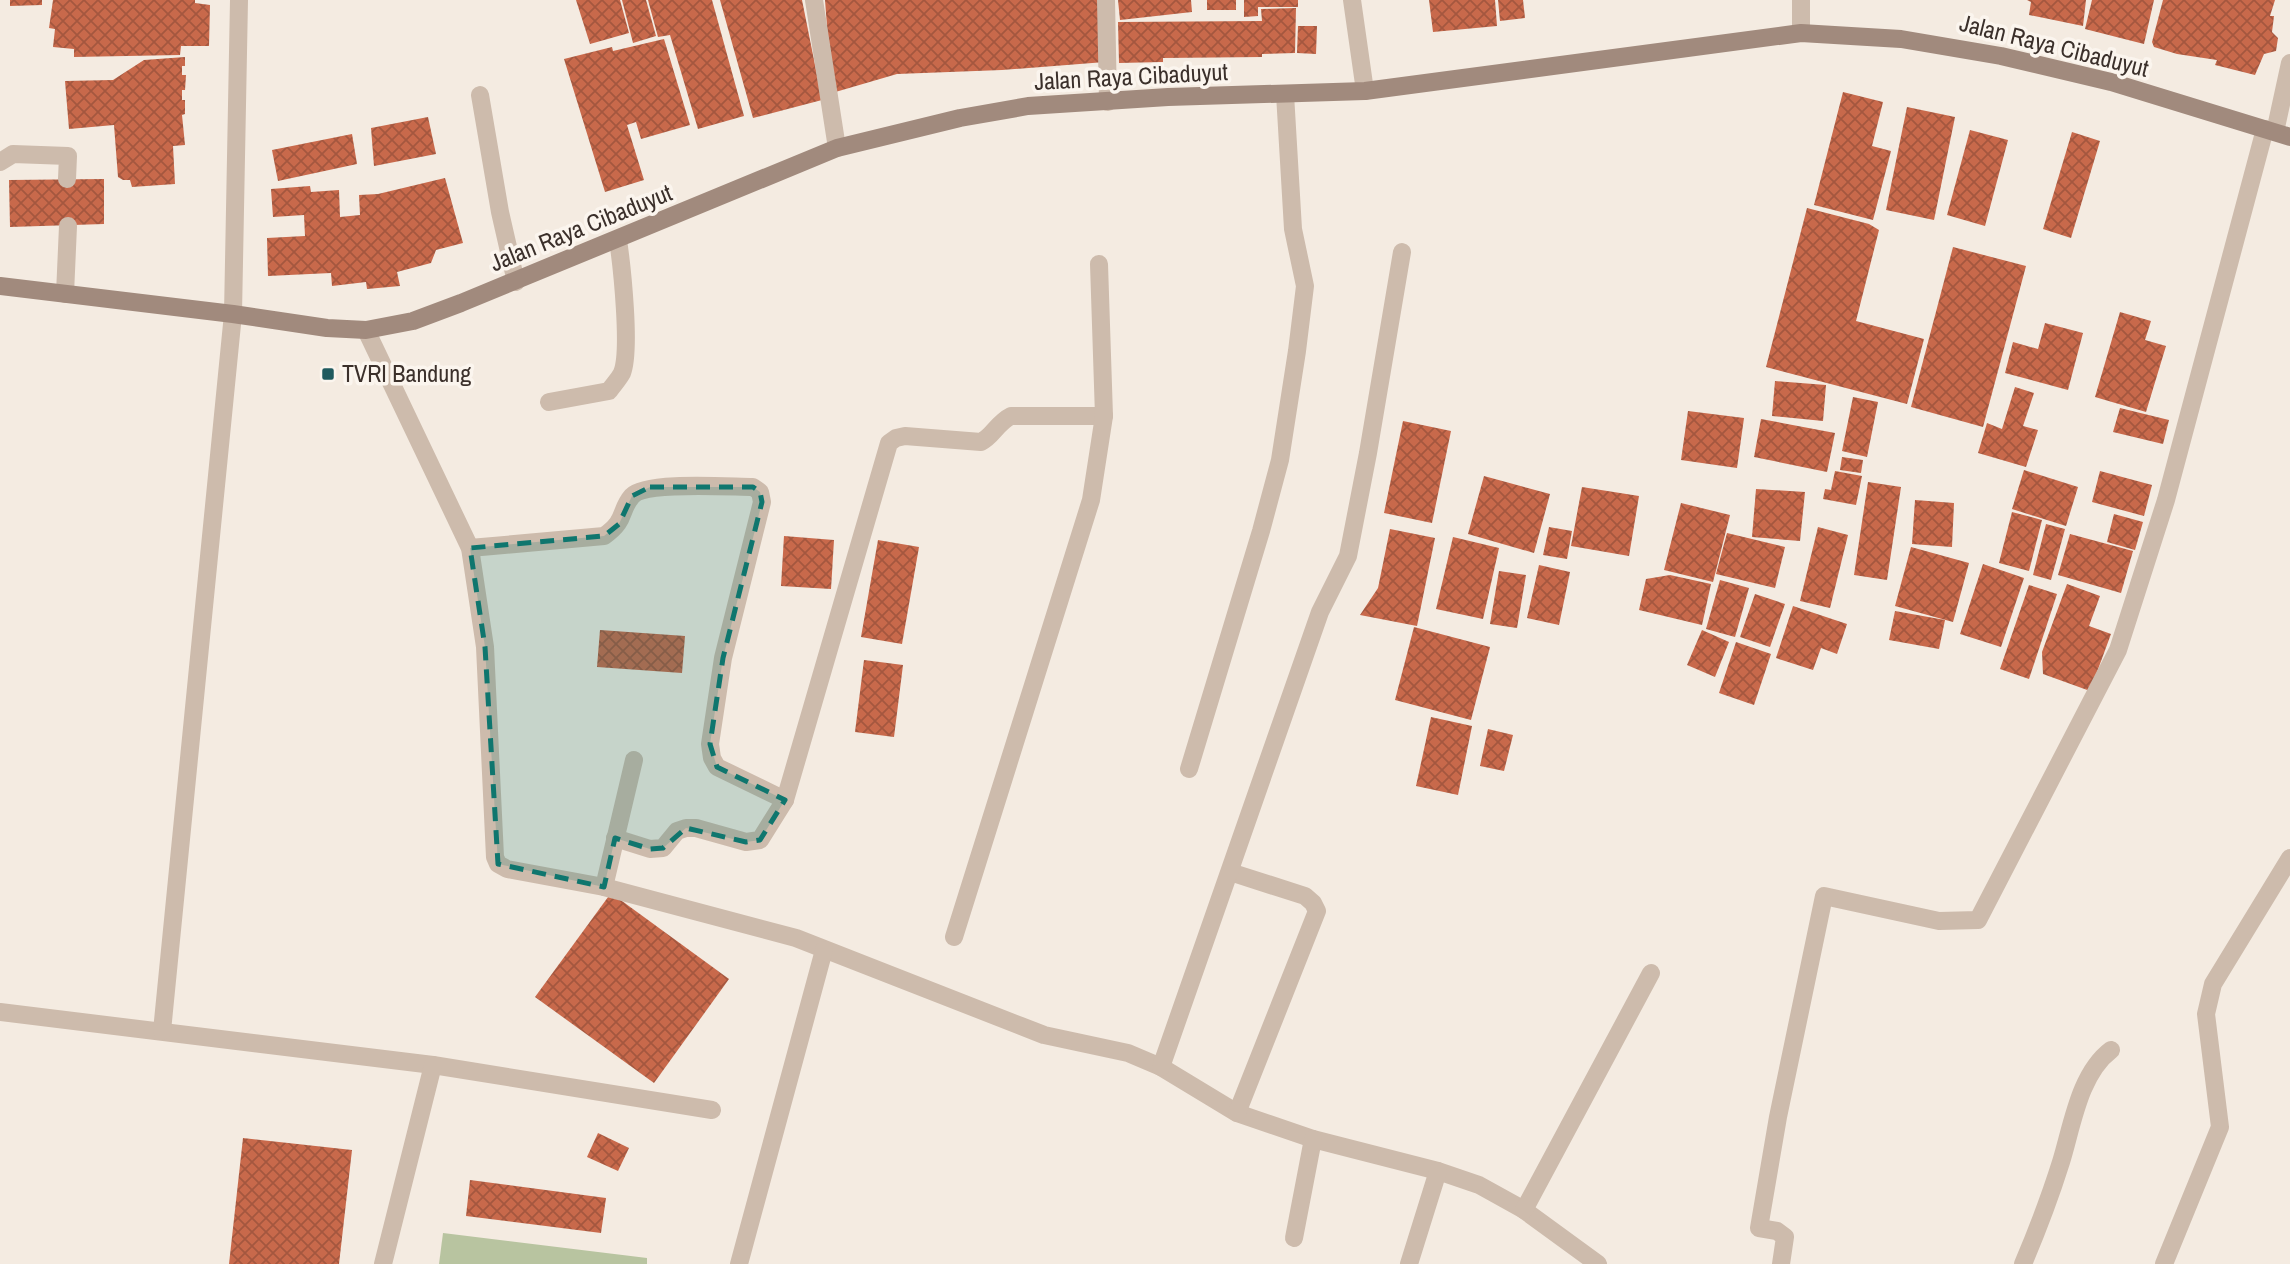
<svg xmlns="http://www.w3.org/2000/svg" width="2290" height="1264" font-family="'Archivo Narrow',sans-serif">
	<defs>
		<pattern id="building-cross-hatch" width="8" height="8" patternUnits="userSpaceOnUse" patternTransform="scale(1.75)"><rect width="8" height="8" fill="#c8694b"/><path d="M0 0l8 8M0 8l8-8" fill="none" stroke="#a4573f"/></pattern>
	</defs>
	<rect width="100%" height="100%" fill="#f4ebe1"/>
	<polygon fill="#b8c4a0" points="443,1233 647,1258 647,1264 439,1264"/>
	<g fill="url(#building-cross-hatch)">
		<polygon points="10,0 42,0 42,5 10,6"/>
		<polygon points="53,0 195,0 195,3 210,5 209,46 181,46 180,55 74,57 74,49 53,47 55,29 49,28"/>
		<polygon points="576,0 620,0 629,33 590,44"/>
		<polygon points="622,0 646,0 656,36 633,43"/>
		<polygon points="648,0 712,0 744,116 698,129 670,35 658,37"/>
		<polygon points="720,0 802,0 822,100 753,118"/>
		<polygon points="825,0 1103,0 1105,62 1002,70 897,74 832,93"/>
		<polygon points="1118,0 1191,0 1192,12 1120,20"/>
		<rect x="1207" y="0" width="29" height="10"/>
		<polygon points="1244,0 1298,0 1298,7 1258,7 1258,16 1244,17"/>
		<polygon points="1429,0 1495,0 1497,26 1433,32"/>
		<polygon points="1498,0 1523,0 1525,18 1500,21"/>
		<polygon points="2027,0 2086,0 2083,26 2029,15 2031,2"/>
		<polygon points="2092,0 2154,0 2144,44 2085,29"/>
		<polygon points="2163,0 2275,0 2270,16 2274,16 2272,32 2278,38 2276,51 2264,54 2255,75 2215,65 2217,60 2177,54 2154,47 2152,42"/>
		<polygon points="1296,8 1295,53 1262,54 1262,57 1163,58 1163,62 1119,63 1118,22 1262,21 1261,9"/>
		<polygon points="1298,26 1317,26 1316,54 1297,53"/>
		<polygon points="664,39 690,125 641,139 636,122 627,125 644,180 605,192 564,59 612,47 613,51"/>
		<polygon points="185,57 185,66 182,66 182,75 186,75 185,90 182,90 182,100 185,100 185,114 182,115 185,145 173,146 175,184 132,187 130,180 123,180 118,177 114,125 69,129 65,81 113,80 144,60"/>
		<polygon points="1843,92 1883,102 1872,146 1891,151 1873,220 1814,205"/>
		<polygon points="1907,107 1955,117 1934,220 1886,210"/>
		<polygon points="428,117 436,154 374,166 371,128"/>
		<polygon points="1970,130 2008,140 1985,226 1947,215"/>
		<polygon points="2072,132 2100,141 2071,238 2043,229"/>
		<polygon points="352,134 357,164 278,181 272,150"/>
		<polygon points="445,178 463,243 436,250 431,263 397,272 400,286 367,289 366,282 332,286 331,273 268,276 267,238 305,236 304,215 273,217 271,189 310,186 311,192 339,190 340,217 360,215 359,195 378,194"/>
		<polygon points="104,179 104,224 10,227 9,180"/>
		<polygon points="1807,208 1869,224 1879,230 1856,321 1924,339 1907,404 1766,367"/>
		<polygon points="1953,247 2026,266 1983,427 1911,407"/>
		<polygon points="2120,312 2151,321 2145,340 2166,346 2146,412 2095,397"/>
		<polygon points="2045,323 2083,333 2068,390 2005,373 2013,342 2038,349"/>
		<polygon points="1775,381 1826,385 1823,421 1772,416"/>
		<polygon points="2015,387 2034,393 2023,426 2038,430 2026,467 1978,453 1987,423 2002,429"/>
		<polygon points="1853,397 1878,402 1867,457 1842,451"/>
		<polygon points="2120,408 2169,420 2163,444 2113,432"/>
		<polygon points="1688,411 1744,418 1737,468 1681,460"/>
		<polygon points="1761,419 1835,433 1827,472 1754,457"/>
		<polygon points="1403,421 1451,431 1432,523 1384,513"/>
		<polygon points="1842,457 1863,460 1861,473 1840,470"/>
		<polygon points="2024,470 2078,487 2066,526 2012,509"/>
		<polygon points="1835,471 1862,476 1856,505 1823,499 1825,489 1831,490"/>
		<polygon points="2100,471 2152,485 2144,516 2092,502"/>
		<polygon points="1484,476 1550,494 1534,553 1468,534"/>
		<polygon points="1868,482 1901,487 1887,580 1854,575"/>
		<polygon points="1582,487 1639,496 1629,556 1571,546"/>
		<polygon points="1756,489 1805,492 1800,541 1752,537"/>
		<polygon points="1915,500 1954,503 1952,547 1912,544"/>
		<polygon points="1681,503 1730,515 1713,582 1664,570"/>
		<polygon points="2012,512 2042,520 2029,571 1999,563"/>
		<polygon points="2114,514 2143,522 2135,550 2107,542"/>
		<polygon points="2046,524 2065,529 2051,580 2033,575"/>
		<polygon points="1549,527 1572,531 1567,559 1543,555"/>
		<polygon points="1818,527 1848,535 1830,608 1800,601"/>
		<polygon points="1390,529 1435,538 1417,626 1360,615 1378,588"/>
		<polygon points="1727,533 1785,547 1775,588 1716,574"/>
		<polygon points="2070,534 2133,551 2121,593 2058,575"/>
		<polygon points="784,536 834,540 831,589 781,586"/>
		<polygon points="1453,537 1499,548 1483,619 1436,609"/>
		<polygon points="878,540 919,547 902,644 861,637"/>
		<polygon points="1911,547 1969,563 1953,622 1895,606"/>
		<polygon points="1983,564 2024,578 2001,647 1960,634"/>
		<polygon points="1539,565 1570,572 1559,625 1527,618"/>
		<polygon points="1499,571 1526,575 1517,628 1490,624"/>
		<polygon points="1670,575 1711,584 1702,625 1639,610 1646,579"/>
		<polygon points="1720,580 1749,588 1735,637 1706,629"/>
		<polygon points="2067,584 2100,596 2089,626 2111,634 2090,691 2043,674 2042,652"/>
		<polygon points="2029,585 2057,594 2029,679 2000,669"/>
		<polygon points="1755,594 1785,604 1770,647 1740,637"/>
		<polygon points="1793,606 1847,624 1837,654 1821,648 1813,670 1776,658"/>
		<polygon points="1895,611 1945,620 1939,649 1889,640"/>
		<polygon points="1414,627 1490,647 1471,720 1395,700"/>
		<polygon points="600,630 685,636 682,673 597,667"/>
		<polygon points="1702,630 1729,642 1715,677 1687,665"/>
		<polygon points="1736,642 1771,654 1754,705 1719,693"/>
		<polygon points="864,660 903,665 894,737 855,732"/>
		<polygon points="1431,717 1472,726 1458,795 1416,786"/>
		<polygon points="1488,729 1513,735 1504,771 1480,766"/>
		<polygon points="611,893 729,979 654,1083 535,997"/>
		<polygon points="598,1133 629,1148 618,1171 587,1157"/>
		<polygon points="243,1138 352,1150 339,1264 229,1264"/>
		<polygon points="470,1180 606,1198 601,1233 466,1216"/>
	</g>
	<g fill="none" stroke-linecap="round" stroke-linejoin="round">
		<g stroke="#cdbbac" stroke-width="18">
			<polyline points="1352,0 1365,91"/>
			<polyline points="480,95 500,212 516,282"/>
			<polyline points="2275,132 2290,63"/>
			<polyline points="0,162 13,154 68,156 67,179"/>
			<polyline points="65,294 68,226"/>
			<polyline points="0,1012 433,1065 712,1110"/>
			<polyline points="162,1031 233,314"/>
			<polyline points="383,1264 433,1065"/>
		</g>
		<g stroke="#cdbbac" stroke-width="18">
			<polyline points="814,0 837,148"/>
			<polyline points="1106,0 1108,102"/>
			<polyline points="1801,33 1801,0"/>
			<polyline points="233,314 239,0"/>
			<polyline points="366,330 470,548 485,647 495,857 498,864 507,869 604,887 796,938 1044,1035 1128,1053 1161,1067 1237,1113 1313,1139 1438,1171 1479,1185 1524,1210 1598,1264"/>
			<path d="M549,402L609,391C613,385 619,379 622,373C631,351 622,267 618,240"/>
			<path d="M470,548L604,536C627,520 619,511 632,496C645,481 730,487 753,487L760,492L762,502L723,658L710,744L712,758L717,767L785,800"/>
			<polyline points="1189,769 1261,531 1280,460 1297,351 1305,286 1293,229 1285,94"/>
			<path d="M615,838L650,849L663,848L677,831L686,828H696L746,842L760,840L785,800L889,443L896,438L905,436L981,442C993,436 997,423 1011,416H1104"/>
			<polyline points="1230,872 1305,896 1313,903 1317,911 1237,1113"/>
			<polyline points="604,887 634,760"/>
			<polyline points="954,937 1091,500 1104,416 1099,264"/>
			<polyline points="1161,1067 1320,612 1348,556 1368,453 1402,252"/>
			<polyline points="1524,1210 1651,973"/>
			<polyline points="1294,1238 1313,1139"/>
			<polyline points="739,1264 824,950"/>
			<polyline points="1409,1264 1438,1171"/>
			<polyline points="1781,1264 1785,1237 1777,1231 1759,1228 1778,1117 1824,896 1939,921 1978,920 2118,650 2166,500 2265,129"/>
			<path d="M2023,1264C2037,1231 2050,1197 2061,1162C2072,1127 2079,1074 2111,1050"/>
			<polyline points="2164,1264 2220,1127 2206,1014 2213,984 2290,858"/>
		</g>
		<polyline stroke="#a18a7d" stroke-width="18" points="0,286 233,314 327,328 366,330 413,321 461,303 837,148 960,118 1028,106 1168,97 1365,91 1801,33 1901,39 2001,56 2111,82 2290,137"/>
	</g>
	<path fill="#0f766e" fill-opacity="0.2" stroke="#0f766e" stroke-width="5" stroke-dasharray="14 9" stroke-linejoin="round" d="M650,487H753L760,492L762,502L723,658L710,744L717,767L785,800L760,840L746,842L686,828L663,848L650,849L615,838L604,887L498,864L485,647L470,548L604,536L619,524L632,496Z"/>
	<rect fill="#1f5a5e" stroke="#fbf5ee" stroke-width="2.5" x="321" y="367" width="14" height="14" rx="3.5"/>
	<g text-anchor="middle" stroke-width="7" stroke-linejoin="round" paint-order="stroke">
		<g font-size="24" fill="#3b302b" stroke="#fbf5ee">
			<text transform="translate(2054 46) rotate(14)" y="8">Jalan Raya Cibaduyut</text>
			<text transform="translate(1131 77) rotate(-3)" y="8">Jalan Raya Cibaduyut</text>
			<text transform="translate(581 228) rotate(-22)" y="8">Jalan Raya Cibaduyut</text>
		</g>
		<g font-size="24" fill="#3b302b" stroke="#fbf5ee" text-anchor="start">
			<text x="342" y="382">TVRI Bandung</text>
		</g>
	</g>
</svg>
